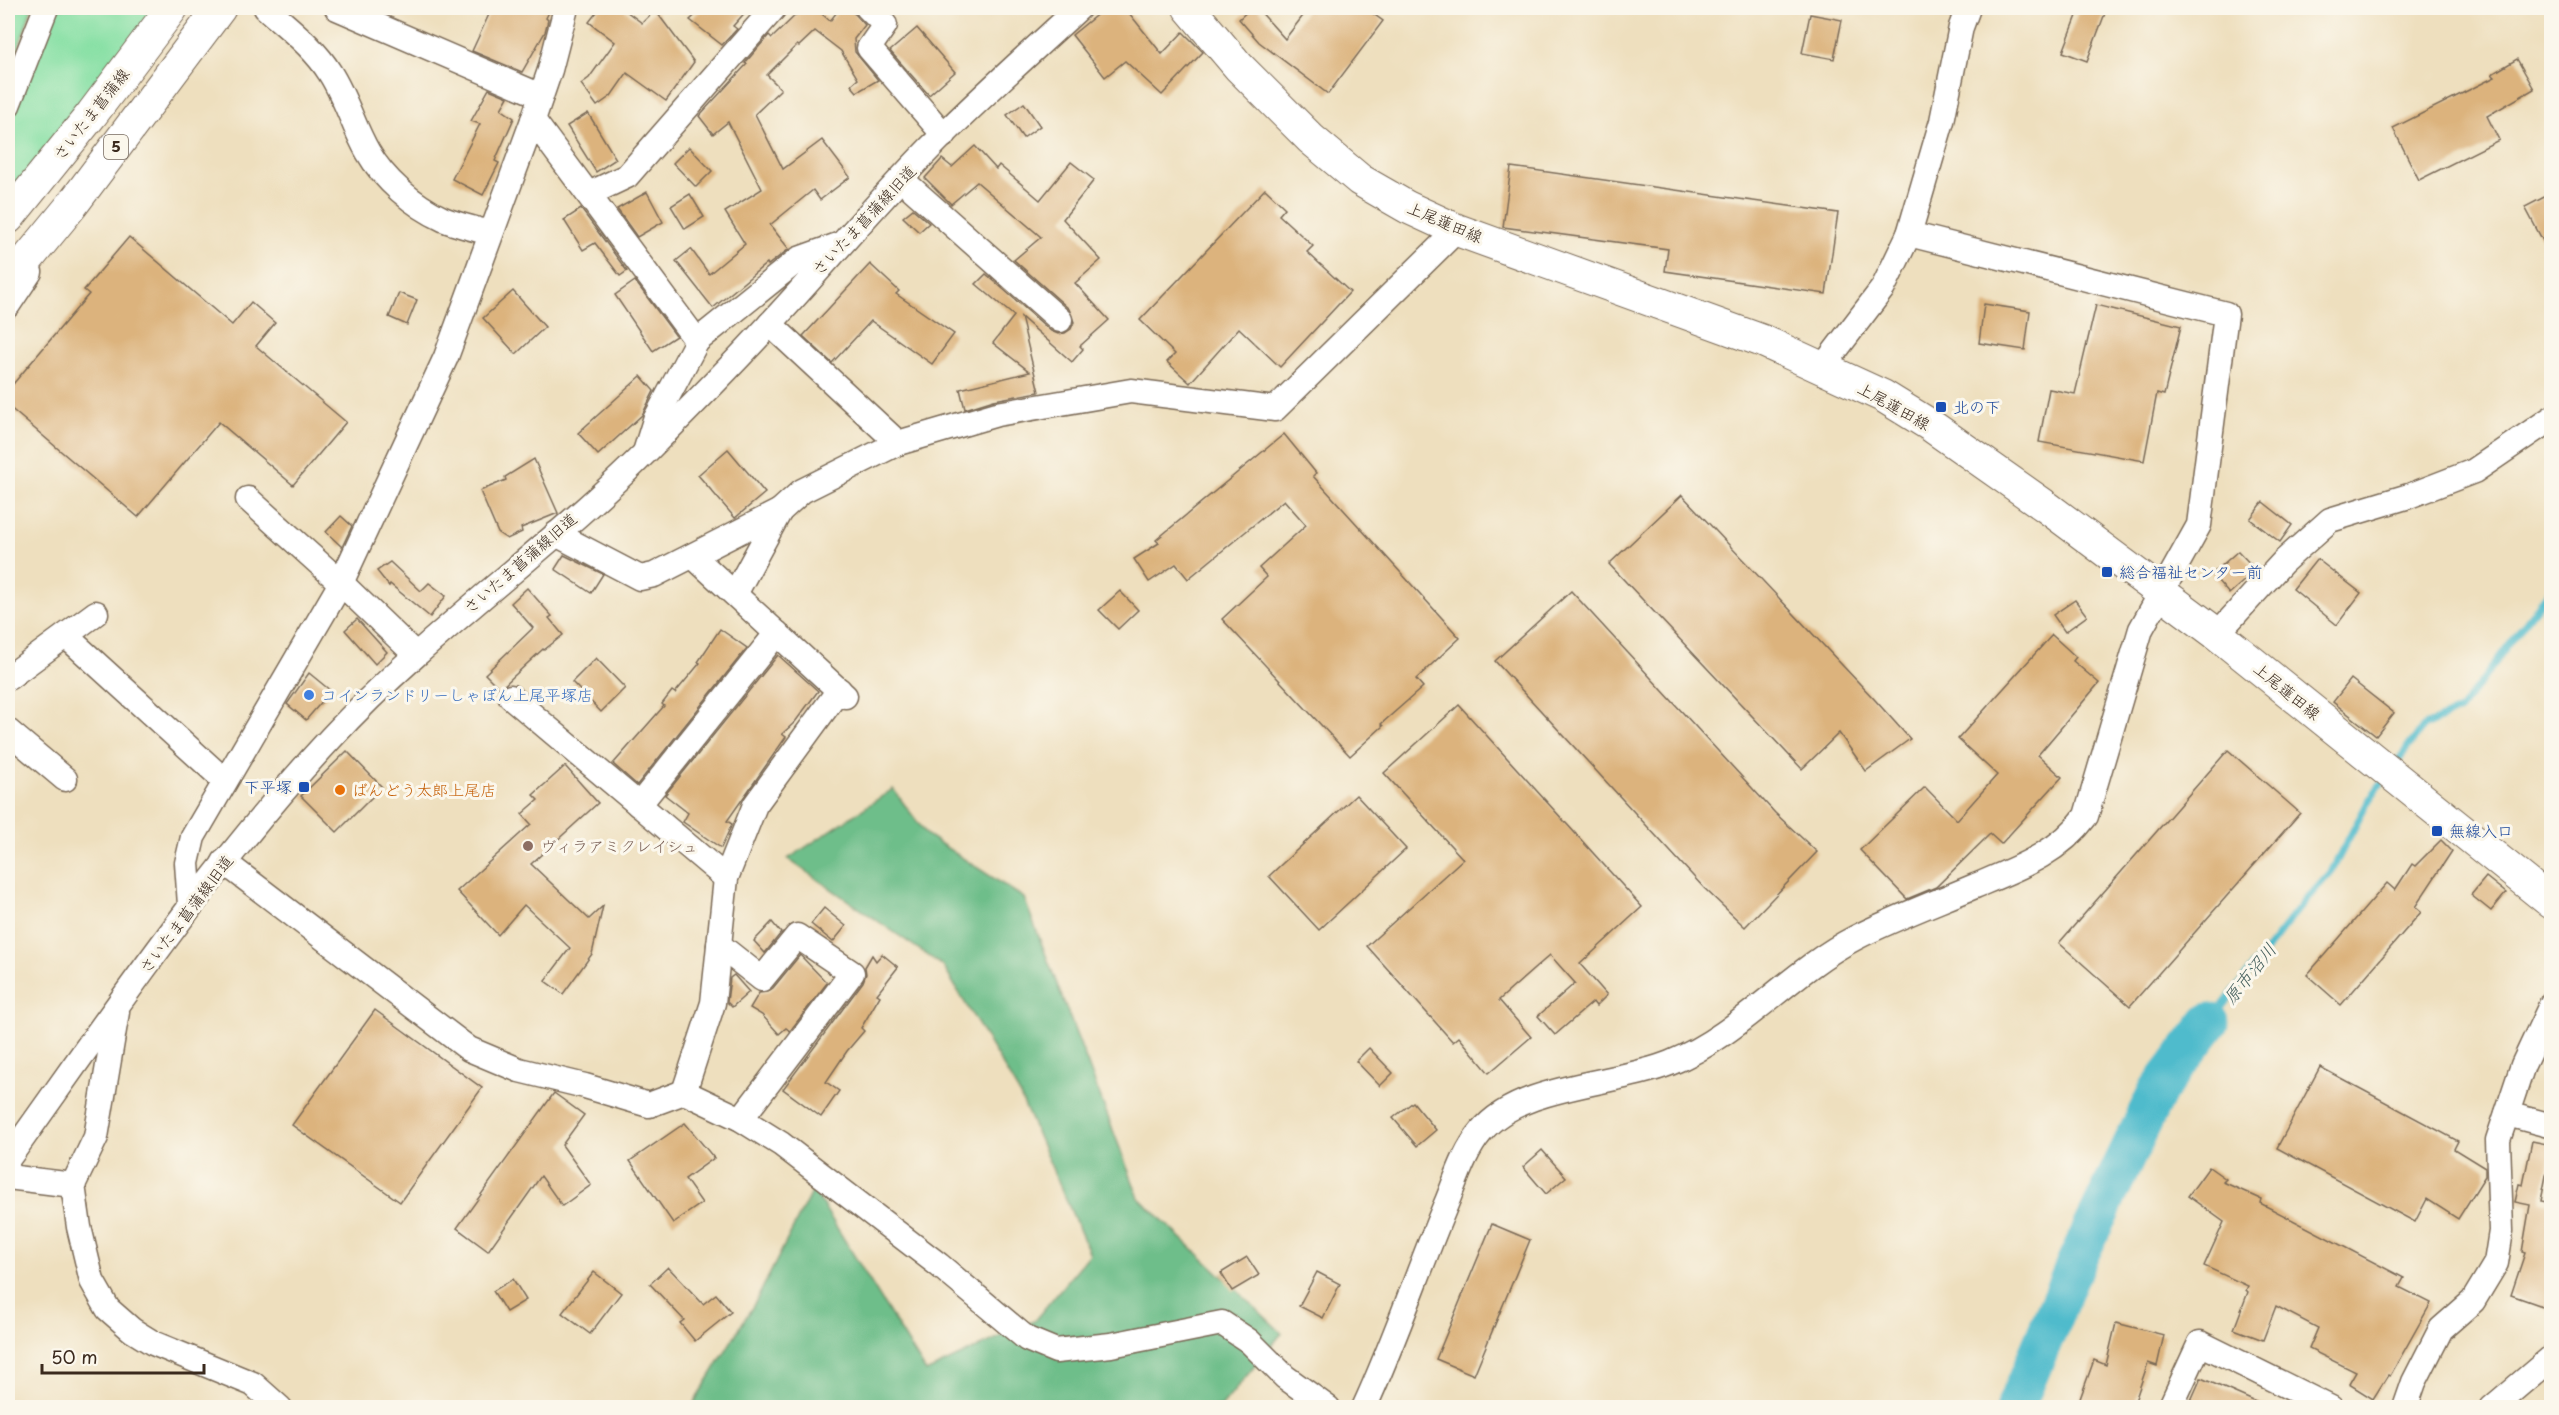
<svg xmlns="http://www.w3.org/2000/svg" width="2559" height="1415" font-family="'Playpen Sans','Klee One',sans-serif">
	<rect width="100%" height="100%" fill="#fbf7ec"/>
	<filter id="ink" filterUnits="userSpaceOnUse"><feTurbulence type="fractalNoise" baseFrequency=".0167" numOctaves="2"/><feDisplacementMap in="SourceGraphic" scale="12" xChannelSelector="R" yChannelSelector="G"/><feConvolveMatrix kernelMatrix="1 2 1 2 8 2 1 2 1" color-interpolation-filters="sRGB"/></filter>
	<filter id="wash" filterUnits="userSpaceOnUse"><feTurbulence type="fractalNoise" baseFrequency=".008" numOctaves="4" result="noise"/><feDisplacementMap in="SourceGraphic" scale="24" xChannelSelector="R" yChannelSelector="G"/><feGaussianBlur stdDeviation="1.35" result="paint"/><feColorMatrix in="noise" values="0 0 0 0 0 0 0 0 0 0 0 0 0 0 0 0 0 1.4 0 .05"/><feComposite in="paint" operator="in"/></filter>
	<g filter="url(#wash)">
		<rect width="100%" height="100%" fill="#eedfbe"/>
		<g fill="#88e0a5" stroke="#628562" stroke-width="1.5">
			<polygon points="8,8 32,8 13,63 8,59"/>
			<polygon points="56,8 147,8 153,12 8,203 8,122"/>
		</g>
		<polygon fill="#6ebe8a" stroke="#547454" stroke-width="1.5" points="893,789 927,835 1024,898 1139,1198 1282,1333 1221,1407 695,1408 692,1406 756,1301 813,1189 926,1372 1034,1321 1090,1254 1018,1091 943,966 788,859"/>
		<g fill="none" stroke-linecap="round" stroke-linejoin="round">
			<g stroke="#50bbcc" stroke-width="7">
				<polyline points="2393,767 2424,726 2460,710 2552,587"/>
				<polyline points="2210,1022 2304,902 2331,872 2369,800 2385,778"/>
			</g>
			<polyline stroke="#50bbcc" stroke-width="39" points="2015,1408 2076,1262 2158,1090 2210,1022"/>
		</g>
		<g id="blocks">
			<g fill="#dcb37d">
				<polygon points="492,8 551,8 546,18 548,20 545,32 522,72 472,51"/>
				<polygon points="600,8 622,8 642,23 655,10 694,62 666,101 627,73 611,96 597,106 581,84 589,78 615,42 589,22"/>
				<polygon points="703,8 749,8 733,26 737,29 722,45 690,20"/>
				<polygon points="803,8 815,8 830,21 840,8 846,8 856,15 865,25 854,39 855,52 878,80 857,92 851,85 858,79 841,51 815,31 799,46 797,45 767,75 781,89 755,114 783,169 822,140 850,177 820,200 813,190 770,225 789,249 768,265 767,263 713,308 676,261 691,249 709,274 745,244 725,212 762,189 728,122 713,134 699,116 747,64 745,63 769,35 772,38"/>
				<polygon points="1105,8 1125,8 1162,54 1183,32 1203,52 1162,95 1125,61 1105,77 1072,35"/>
				<polygon points="1251,8 1257,8 1285,39 1309,8 1365,8 1383,21 1328,94 1259,42 1239,19"/>
				<polygon points="2080,8 2107,8 2087,61 2063,52"/>
				<polygon points="1810,14 1842,20 1834,59 1802,53"/>
				<polygon points="917,28 955,72 929,95 890,51"/>
				<polygon points="2517,59 2534,89 2487,116 2499,140 2419,180 2393,128 2495,77 2492,74"/>
				<polygon points="489,89 508,97 501,109 514,118 495,161 499,163 483,195 452,179 480,124 471,121"/>
				<polygon points="1024,103 1040,126 1023,138 1007,115"/>
				<polygon points="588,113 616,159 596,172 567,126"/>
				<polygon points="975,146 996,169 999,165 1040,200 1071,162 1094,180 1063,219 1101,260 1075,283 1109,320 1080,346 1083,349 1072,362 1021,317 1039,392 994,400 965,409 960,389 1030,372 993,343 1014,316 976,284 986,274 1051,331 1058,334 1065,333 1071,329 1074,322 1069,309 1014,260 1041,237 977,182 951,204 925,178 942,159 952,167"/>
				<polygon points="689,147 712,171 696,187 673,163"/>
				<polygon points="1511,167 1838,213 1826,294 1665,271 1668,249 1503,227"/>
				<polygon points="1265,189 1285,208 1279,215 1313,246 1307,252 1350,292 1280,367 1239,328 1190,383 1167,362 1175,354 1140,320"/>
				<polygon points="647,192 663,222 637,237 617,209"/>
				<polygon points="2552,193 2552,258 2525,207"/>
				<polygon points="690,194 704,217 685,229 671,206"/>
				<polygon points="581,209 627,271 620,276 595,243 583,250 564,220"/>
				<polygon points="913,209 929,223 919,232 903,217"/>
				<polygon points="129,237 232,325 251,302 275,323 256,346 346,422 293,485 219,422 138,517 8,406 8,390 89,294 84,290"/>
				<polygon points="870,264 899,291 896,294 954,334 932,364 871,321 832,363 803,336"/>
				<polygon points="635,281 676,336 653,351 615,295"/>
				<polygon points="513,291 545,327 516,354 483,318"/>
				<polygon points="399,293 417,300 407,325 389,317"/>
				<polygon points="1984,304 2030,311 2025,350 1979,343"/>
				<polygon points="2096,305 2181,326 2164,395 2157,393 2144,461 2039,442 2049,389 2075,394"/>
				<polygon points="641,376 654,391 642,415 598,455 578,433"/>
				<polygon points="1284,434 1316,473 1313,476 1460,638 1416,679 1423,687 1381,724 1383,726 1350,756 1222,619 1267,577 1259,568 1306,525 1284,500 1188,579 1176,564 1149,582 1134,559 1159,543 1156,540"/>
				<polygon points="728,449 765,493 735,518 698,475"/>
				<polygon points="534,459 558,513 521,528 522,532 507,539 498,533 480,491 506,480 505,477"/>
				<polygon points="1682,495 1875,700 1910,739 1866,771 1839,733 1802,769 1609,564"/>
				<polygon points="2263,502 2292,525 2280,542 2250,519"/>
				<polygon points="341,516 352,526 342,547 326,532"/>
				<polygon points="2238,551 2256,570 2229,594 2212,574"/>
				<polygon points="564,555 603,574 591,593 555,569"/>
				<polygon points="2317,559 2361,593 2337,625 2293,589"/>
				<polygon points="390,562 421,591 429,583 446,596 430,617 390,584 389,586 377,571"/>
				<polygon points="527,588 552,616 549,618 563,635 544,650 543,649 500,689 485,674 533,628 511,603"/>
				<polygon points="1120,591 1138,610 1118,629 1099,610"/>
				<polygon points="1571,591 1775,813 1817,852 1745,927 1704,888 1495,661"/>
				<polygon points="2075,600 2087,616 2065,632 2053,615"/>
				<polygon points="357,619 387,652 375,664 345,630"/>
				<polygon points="720,629 747,648 637,785 613,764 664,706 662,704 672,691 675,693 700,663 698,662"/>
				<polygon points="2052,635 2076,657 2073,661 2099,683 2038,755 2062,777 2001,844 1990,834 1936,887 1907,899 1860,850 1925,787 1957,820 1997,775 1958,739"/>
				<polygon points="778,655 818,691 795,722 782,734 786,737 727,821 732,824 721,848 683,822 688,813 665,795"/>
				<polygon points="596,658 625,688 601,712 572,682"/>
				<polygon points="309,673 331,691 306,720 287,704"/>
				<polygon points="2351,679 2394,713 2376,736 2333,702"/>
				<polygon points="1459,705 1642,907 1580,964 1607,995 1596,1006 1593,1002 1555,1035 1538,1016 1575,983 1550,955 1499,1000 1531,1037 1489,1073 1459,1037 1453,1042 1367,946 1463,859 1384,773"/>
				<polygon points="2228,750 2300,813 2130,1006 2059,943"/>
				<polygon points="347,751 382,787 337,832 301,796"/>
				<polygon points="565,766 598,803 531,864 589,919 603,906 592,954 563,994 545,981 570,948 524,905 498,935 457,891 531,824 522,814 538,800 533,795"/>
				<polygon points="1356,795 1406,849 1319,930 1269,876"/>
				<polygon points="2441,840 2452,851 2415,907 2421,912 2341,1005 2307,975 2387,883 2395,890 2412,864 2415,866"/>
				<polygon points="2486,877 2506,893 2491,911 2471,895"/>
				<polygon points="824,908 846,926 833,942 811,924"/>
				<polygon points="772,922 781,933 765,953 754,941"/>
				<polygon points="882,954 898,967 877,994 880,996 861,1028 864,1031 847,1051 826,1082 839,1091 821,1117 783,1089 863,982 866,974 865,967 872,955 876,961"/>
				<polygon points="800,955 827,983 790,1031 786,1028 779,1034 762,1015 750,1008 759,993 767,992 773,988"/>
				<polygon points="734,975 749,992 732,1007 727,1002 730,978"/>
				<polygon points="375,1010 482,1088 400,1202 292,1125"/>
				<polygon points="1369,1048 1393,1073 1380,1086 1356,1061"/>
				<polygon points="2320,1067 2458,1141 2454,1149 2485,1168 2485,1176 2458,1219 2427,1199 2415,1222 2277,1148"/>
				<polygon points="554,1093 584,1115 562,1145 591,1185 562,1206 541,1176 488,1251 457,1228"/>
				<polygon points="1413,1102 1436,1130 1417,1146 1393,1118"/>
				<polygon points="685,1123 714,1158 685,1179 702,1203 673,1223 630,1161"/>
				<polygon points="2532,1141 2552,1145 2541,1201 2552,1203 2552,1299 2548,1308 2511,1295 2525,1253 2522,1252 2530,1205 2515,1202 2519,1184 2523,1185"/>
				<polygon points="1542,1150 1566,1177 1546,1194 1523,1167"/>
				<polygon points="2209,1167 2226,1179 2223,1182 2261,1199 2260,1203 2404,1278 2399,1287 2431,1303 2390,1376 2388,1375 2373,1399 2349,1384 2356,1372 2309,1349 2318,1328 2276,1306 2263,1340 2234,1329 2248,1292 2246,1290 2248,1286 2204,1266 2224,1222 2188,1196"/>
				<polygon points="1492,1224 1530,1240 1474,1375 1436,1359"/>
				<polygon points="1247,1257 1259,1275 1232,1291 1221,1273"/>
				<polygon points="668,1267 703,1304 716,1294 731,1312 695,1341 680,1323 684,1320 650,1284"/>
				<polygon points="594,1272 621,1293 590,1334 562,1313"/>
				<polygon points="1317,1272 1340,1284 1323,1318 1299,1306"/>
				<polygon points="513,1279 526,1300 506,1312 493,1291"/>
				<polygon points="2116,1323 2164,1335 2157,1366 2148,1363 2133,1407 2077,1407 2094,1360 2106,1365"/>
				<polygon points="2201,1378 2267,1407 2188,1407"/>
			</g>
		</g>
	</g>
	<g filter="url(#ink)">
		<use href="#blocks" fill-opacity="0" stroke="#7a6956" stroke-width="1.5"/>
		<g fill="none" stroke-linecap="round" stroke-linejoin="round">
			<g stroke="#7a6956" stroke-width="27">
				<g id="minor">
					<path d="M266,8C288,28 314,47 330,73C346,98 353,126 368,152C384,180 413,205 443,219C457,225 475,229 491,233"/>
					<polyline points="337,8 541,96"/>
					<polyline points="868,8 885,25 869,48 944,135"/>
					<polyline points="8,105 46,8"/>
					<polyline points="533,120 697,341"/>
					<polyline points="901,179 1060,320"/>
					<polyline points="589,194 627,176 774,8"/>
					<polyline points="8,305 30,272"/>
					<polyline points="770,324 898,443 997,414 1131,391 1275,409 1457,230"/>
					<polyline points="1822,368 1883,288 1909,234 1942,121 1961,27 1968,8"/>
					<polyline points="646,449 655,420 697,341 799,259 838,245"/>
					<polyline points="248,499 341,583 415,654"/>
					<polyline points="556,534 640,578 654,575 780,511"/>
					<polyline points="693,556 845,696"/>
					<polyline points="735,594 780,511 802,491 898,443"/>
					<polyline points="2217,634 2283,562 2330,520 2409,496 2474,471 2552,418"/>
					<polyline points="66,636 225,781"/>
					<polyline points="8,678 96,613"/>
					<polyline points="511,697 726,878"/>
					<polyline points="8,731 65,779"/>
					<polyline points="639,805 777,633"/>
					<polyline points="224,862 469,1049 519,1070 585,1086 649,1105 684,1092 741,1119 781,1144 939,1265 1027,1339 1056,1351 1111,1345 1222,1323 1249,1341 1285,1377 1328,1408"/>
					<polyline points="190,905 187,863 193,837 341,583 446,357 533,120 550,70 566,8"/>
					<polyline points="719,945 762,979 797,936 852,973 741,1119"/>
					<polyline points="684,1092 713,1003 726,878 755,805 839,690"/>
					<polyline points="2507,1114 2552,1126"/>
					<path d="M8,1159C111,1015 210,868 331,738C428,633 547,551 648,450C689,409 730,368 769,325C823,267 874,205 929,149C977,100 1029,54 1079,8"/>
					<polyline points="8,1177 73,1185 79,1227 92,1281 108,1309 132,1330 153,1343 253,1384 280,1408"/>
					<polyline points="73,1185 96,1137 117,1012"/>
					<path d="M1364,1408C1395,1341 1418,1271 1446,1204C1456,1180 1464,1152 1481,1132C1519,1084 1616,1085 1670,1063C1740,1035 1789,972 1855,938C1894,918 1935,903 1975,886C2018,868 2058,854 2086,816L2141,629L2199,525L2226,314L1909,234"/>
					<polyline points="2170,1408 2200,1343 2331,1408"/>
					<polyline points="2405,1408 2414,1382 2441,1329 2473,1301 2496,1263 2501,1231 2498,1140 2523,1065 2552,1003"/>
					<polyline points="2492,1408 2552,1357"/>
				</g>
			</g>
			<g stroke="#7a6956" stroke-width="34">
				<g id="major">
					<polyline points="1189,8 1239,67 1311,139 1360,180 1407,207 1457,230 1763,341 1883,396 1930,425 2048,508 2217,634 2552,903"/>
					<polyline points="8,218 92,114 172,8"/>
					<polyline points="8,283 72,205 220,8"/>
				</g>
			</g>
			<use href="#minor" stroke="#fff" stroke-width="24"/>
			<use href="#major" stroke="#fff" stroke-width="32"/>
		</g>
	</g>
	<g fill="#1a4fb4" stroke="#fbf7ec" stroke-width="2">
		<rect x="1935" y="401" width="12" height="12" rx="3"/>
		<rect x="2101" y="566" width="12" height="12" rx="3"/>
		<rect x="298" y="781" width="12" height="12" rx="3"/>
		<rect x="2431" y="825" width="12" height="12" rx="3"/>
	</g>
	<circle fill="#3f7fe0" stroke="#fbf7ec" stroke-width="2" cx="309" cy="695" r="6"/>
	<circle fill="#e8710a" stroke="#fbf7ec" stroke-width="2" cx="340" cy="790" r="6"/>
	<circle fill="#8d6e63" stroke="#fbf7ec" stroke-width="2" cx="528" cy="846" r="6"/>
	<g text-anchor="middle" stroke-width="6" stroke-linejoin="round" paint-order="stroke">
		<rect fill="#fbf7ec" stroke="#75685c" stroke-width="1.5" x="104" y="135" width="24" height="24" rx="4.5"/>
		<g font-size="15" font-weight="bold" fill="#3b2a1e">
			<text x="116" y="152">5</text>
		</g>
		<g font-size="16" fill="#3b2a1e" stroke="#fbf7ec">
			<text transform="translate(91 114) rotate(-52)" y="6">さいたま菖蒲線</text>
			<text transform="translate(864 220) rotate(-47)" y="6">さいたま菖蒲線旧道</text>
			<text transform="translate(1445 222) rotate(23)" y="6">上尾蓮田線</text>
			<text transform="translate(1894 406) rotate(29)" y="6">上尾蓮田線</text>
			<text transform="translate(520 563) rotate(-41)" y="6">さいたま菖蒲線旧道</text>
			<text transform="translate(2287 691) rotate(39)" y="6">上尾蓮田線</text>
			<text transform="translate(186 914) rotate(-53)" y="6">さいたま菖蒲線旧道</text>
		</g>
		<g font-size="16" fill="#164399" stroke="#fbf7ec" text-anchor="start">
			<text x="1953" y="413">北の下</text>
			<text x="2119" y="578">総合福祉センター前</text>
			<text x="292" y="793" text-anchor="end">下平塚</text>
			<text x="2449" y="837">無線入口</text>
		</g>
		<g font-size="16" fill="#366cbe" stroke="#fbf7ec" text-anchor="start">
			<text x="321" y="701">コインランドリーしゃぼん上尾平塚店</text>
		</g>
		<g font-size="16" fill="#c56008" stroke="#fbf7ec" text-anchor="start">
			<text x="352" y="796">ばんどう太郎上尾店</text>
		</g>
		<g font-size="16" fill="#785e54" stroke="#fbf7ec" text-anchor="start">
			<text x="540" y="852">ヴィラアミクレイシュ</text>
		</g>
		<g font-size="18" font-style="italic" fill="#425d5b" stroke="#fbf7ec">
			<text transform="translate(2250 974) rotate(-51)" y="6">原市沼川</text>
		</g>
	</g>
	<rect width="2559" height="1415" fill="none" stroke="#fbf7ec" stroke-width="30"/>
	<path d="M42 1364v9h162v-9" fill="none" stroke="#3b2a1e" stroke-width="3"/>
	<text x="51" y="1364" font-size="18" fill="#3b2a1e" stroke="#fbf7ec" stroke-width="4.5" paint-order="stroke">50 m</text>
</svg>
